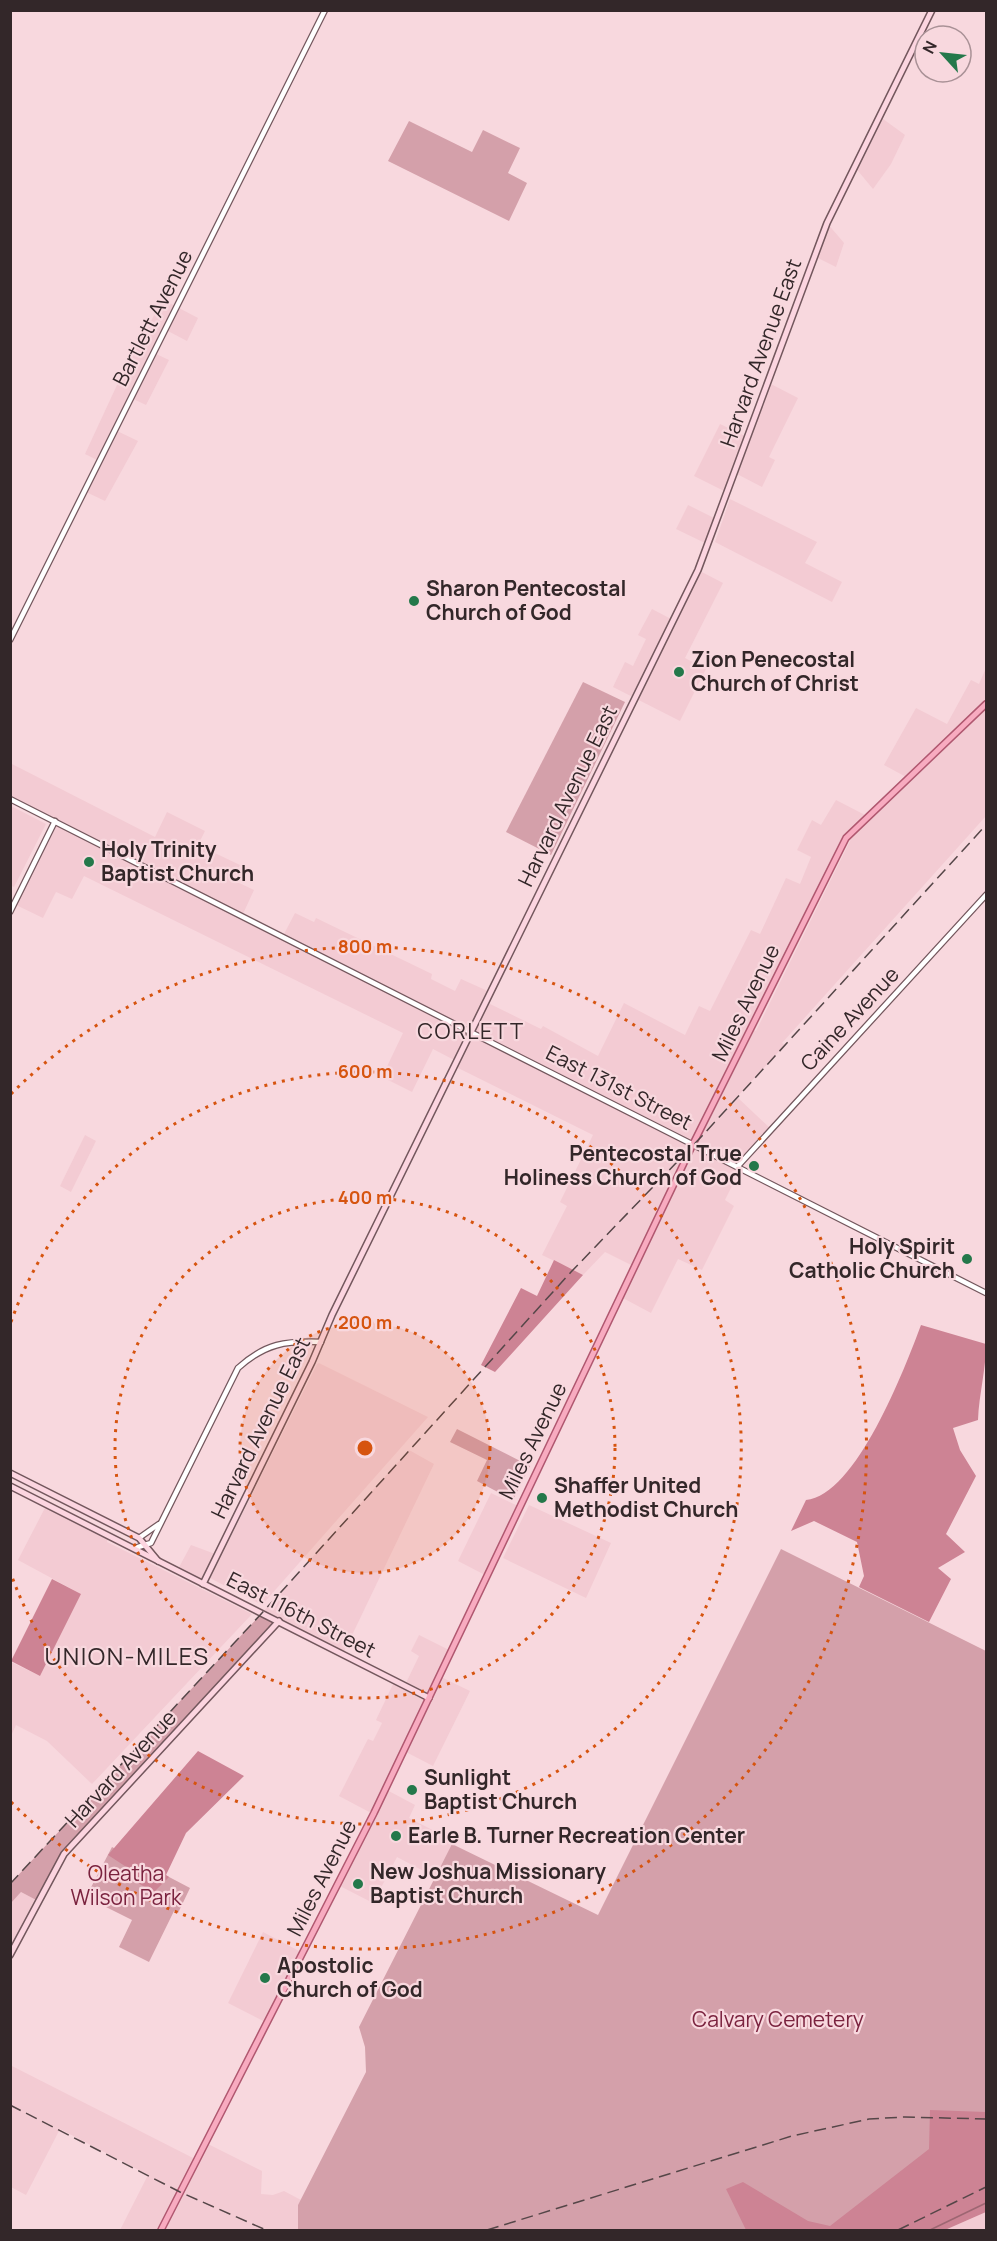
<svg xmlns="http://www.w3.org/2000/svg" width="997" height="2241" font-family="Manrope,sans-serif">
	<rect width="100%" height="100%" fill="#f8d8de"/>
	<g fill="#f3cbd3">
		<polygon points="879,116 905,135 891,164 873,189 854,166"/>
		<polygon points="827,223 844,243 836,267 814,256"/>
		<polygon points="162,299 198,318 187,341 166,330 154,353 169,360 146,405 131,398 115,430 138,441 105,501 84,491 99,461 85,454 136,344 139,345"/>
		<polygon points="767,382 798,398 769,457 775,460 762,487 737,474 730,494 694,476 720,424 747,437"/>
		<polygon points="730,499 817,542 805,563 842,582 832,602 715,542"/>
		<polygon points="688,505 716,519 707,544 676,529"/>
		<polygon points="698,570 723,583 685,658 706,669 680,721 613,687 625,662 633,666 646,639 638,635 652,609 673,620"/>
		<polygon points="986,668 986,704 908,778 884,765 916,708 947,724 971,680 979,684"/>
		<polygon points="986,709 986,816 782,1043 785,1045 737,1097 771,1129 738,1166 741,1168 725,1200 734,1206 702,1270 678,1259 651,1313 621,1297 635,1267 605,1252 583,1275 542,1255 567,1206 560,1202 593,1135 454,1066 456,1061 433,1049 412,1092 382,1077 403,1033 84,876 72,899 56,892 43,918 14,904 55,822 11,799 10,763 155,837 167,812 205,831 198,845 240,865 233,880 254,890 242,916 283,936 295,913 314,922 316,918 432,974 431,979 455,991 461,979 490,992 486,1002 541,1029 543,1026 598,1056 624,1003 685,1035 699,1006 710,1011 751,930 760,934 786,878 800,884 811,857 797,850 812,820 821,825 836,800 867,816 846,838 752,1029 756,1031 851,839"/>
		<polygon points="11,806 46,824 14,887 10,885"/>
		<polygon points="85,1135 96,1141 71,1192 60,1186"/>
		<polygon points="319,1363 428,1417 262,1605 210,1578 317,1364"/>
		<polygon points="409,1450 434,1464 343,1654 262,1613"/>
		<polygon points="491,1493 520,1507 487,1576 458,1561"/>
		<polygon points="47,1504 109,1536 107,1542 252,1614 92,1784 47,1741 16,1725 11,1736 11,1662 40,1676 81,1594 18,1560"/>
		<polygon points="529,1505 611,1543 586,1598 503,1558"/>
		<polygon points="191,1545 218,1555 203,1584 177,1571"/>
		<polygon points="419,1635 451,1651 439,1676 470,1691 433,1766 404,1751 385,1789 415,1805 409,1818 454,1841 435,1877 397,1857 373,1903 338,1885 373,1814 339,1796 368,1739 373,1741 382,1723 376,1720 395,1680 405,1685 419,1656 411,1651"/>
		<polygon points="21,1892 38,1901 11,1955 11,1903"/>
		<polygon points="263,1932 303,1953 267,2023 228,2003"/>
		<polygon points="10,2065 197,2160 206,2143 262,2171 261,2194 273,2195 284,2191 301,2200 298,2205 298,2230 120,2230 148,2175 60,2129 26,2195 11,2187"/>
		<polygon points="986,2212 986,2230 945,2230"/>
	</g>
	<g fill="#d4a0aa">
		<polygon points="409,121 472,152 483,130 520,148 508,173 527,183 509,221 388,161"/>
		<polygon points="583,682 625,702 551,855 506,832"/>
		<polygon points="457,1429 530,1466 513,1500 477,1481 487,1460 450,1442"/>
		<polygon points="781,1549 986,1651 986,2176 877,2230 298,2230 298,2205 366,2072 365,2047 359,2027 452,1844 598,1915"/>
		<polygon points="262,1613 279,1621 64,1854 38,1901 21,1892 11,1903 10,1884"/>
		<polygon points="112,1847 190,1888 178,1913 174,1911 149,1962 119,1947 132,1920 86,1897"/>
	</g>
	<g fill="#cd8394">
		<polygon points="554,1260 583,1275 495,1372 481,1365 521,1288 537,1296"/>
		<path d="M921,1325L986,1344C986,1370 979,1394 978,1420L953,1428L960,1450L976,1476L946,1534L965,1552L938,1568L951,1579L929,1622L859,1587L864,1576L857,1542L814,1521L791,1531L806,1500C856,1496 905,1368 921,1325Z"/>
		<polygon points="52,1579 81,1594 40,1676 11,1661"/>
		<polygon points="198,1751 244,1776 186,1833 166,1875 169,1877 154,1892 136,1882 134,1872 108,1855"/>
		<polygon points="930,2110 986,2112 986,2212 945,2230 746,2230 726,2189 743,2182 808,2221 830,2226 929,2149"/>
	</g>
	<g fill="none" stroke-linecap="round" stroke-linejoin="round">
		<polyline stroke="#9d6672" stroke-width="1.5" points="930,2230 986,2203"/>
		<g stroke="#73575d" stroke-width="7">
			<g id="tertiary">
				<polyline points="10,640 325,10"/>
				<polyline points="10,799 986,1293"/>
				<polyline points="10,912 55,821"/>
				<polyline points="738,1166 986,895"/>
				<polyline points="139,1538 159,1524"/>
				<path d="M135,1548L151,1543L238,1368C266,1343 285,1341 321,1342"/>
			</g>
		</g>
		<g stroke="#73575d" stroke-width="8">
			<g id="secondary">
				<polyline points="10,1473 139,1538 158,1561"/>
				<polyline points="10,1486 429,1698"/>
				<polyline points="203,1584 312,1362 332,1315 698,570 827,223 932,10"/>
				<polyline points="10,1955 64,1854 279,1621"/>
			</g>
		</g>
		<g stroke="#b05870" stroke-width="8">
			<polyline id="primary" points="161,2230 374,1813 693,1144 846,838 986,704"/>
		</g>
		<use href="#tertiary" stroke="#fff" stroke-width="4.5"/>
		<use href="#secondary" stroke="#fcd5e0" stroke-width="5"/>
		<use href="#primary" stroke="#f8abc0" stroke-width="5"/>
		<g stroke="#554648" stroke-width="1.5" stroke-dasharray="12 6" stroke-linecap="butt">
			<polyline points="10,1884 262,1613 571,1272 702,1136 986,825"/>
			<polyline points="10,2105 180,2192 266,2230"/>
			<polyline points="487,2230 792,2136 869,2119 905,2117 986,2119"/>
			<polyline points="898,2230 986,2187"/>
		</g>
	</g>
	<circle cx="365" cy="1448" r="125" fill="#d6540f" fill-opacity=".12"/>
	<g fill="none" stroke="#d6540f" stroke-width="3" stroke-dasharray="3 6">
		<circle cx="365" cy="1448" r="125"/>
		<circle cx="365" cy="1448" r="250"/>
		<path d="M11 1322A376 376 0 1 1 11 1574"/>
		<path d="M11 1094A501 501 0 1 1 11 1802"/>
	</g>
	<g fill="#24784a" stroke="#f8d8de" stroke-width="2">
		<circle cx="414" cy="601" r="6"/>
		<circle cx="679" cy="672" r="6"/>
		<circle cx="89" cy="862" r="6"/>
		<circle cx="754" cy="1166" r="6"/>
		<circle cx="967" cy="1259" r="6"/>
		<circle cx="542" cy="1498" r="6"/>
		<circle cx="412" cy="1790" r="6"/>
		<circle cx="396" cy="1836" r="6"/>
		<circle cx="358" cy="1884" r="6"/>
		<circle cx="265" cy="1978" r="6"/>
	</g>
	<g text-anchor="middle" stroke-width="4.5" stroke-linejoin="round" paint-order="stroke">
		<g font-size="21" fill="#332729" stroke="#f8d8de">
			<text transform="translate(153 318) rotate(-63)" y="7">Bartlett Avenue</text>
			<text transform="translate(761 353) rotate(-70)" y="7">Harvard Avenue East</text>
			<text transform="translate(568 796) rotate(-64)" y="7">Harvard Avenue East</text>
			<text transform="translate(746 1003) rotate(-64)" y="7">Miles Avenue</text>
			<text transform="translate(850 1019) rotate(-47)" y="7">Caine Avenue</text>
			<text transform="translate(619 1088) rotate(27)" y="7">East 131st Street</text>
			<text transform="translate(261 1428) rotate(-64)" y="7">Harvard Avenue East</text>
			<text transform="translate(533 1441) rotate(-64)" y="7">Miles Avenue</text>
			<text transform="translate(301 1615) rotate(27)" y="7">East 116th Street</text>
			<text transform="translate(121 1769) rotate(-47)" y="7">Harvard Avenue</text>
			<text transform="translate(322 1878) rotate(-63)" y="7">Miles Avenue</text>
		</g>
		<g font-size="21" font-weight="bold" fill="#332729" stroke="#f8d8de" text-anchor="start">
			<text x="426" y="596">Sharon Pentecostal<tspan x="426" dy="24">Church of God</tspan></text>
			<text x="691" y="667">Zion Penecostal<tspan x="691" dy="24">Church of Christ</tspan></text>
			<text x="101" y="857">Holy Trinity<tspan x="101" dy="24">Baptist Church</tspan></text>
			<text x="742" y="1161" text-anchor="end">Pentecostal True<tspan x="742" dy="24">Holiness Church of God</tspan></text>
			<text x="955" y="1254" text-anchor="end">Holy Spirit<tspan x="955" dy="24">Catholic Church</tspan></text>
			<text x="554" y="1493">Shaffer United<tspan x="554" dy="24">Methodist Church</tspan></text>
			<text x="424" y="1785">Sunlight<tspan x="424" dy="24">Baptist Church</tspan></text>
			<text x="408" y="1843">Earle B. Turner Recreation Center</text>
			<text x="370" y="1879">New Joshua Missionary<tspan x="370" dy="24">Baptist Church</tspan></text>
			<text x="277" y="1973">Apostolic<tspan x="277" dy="24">Church of God</tspan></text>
		</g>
		<g font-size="21" fill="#7a223e" stroke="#f8d8de">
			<text x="126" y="1881">Oleatha<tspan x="126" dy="24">Wilson Park</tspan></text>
			<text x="778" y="2027">Calvary Cemetery</text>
		</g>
		<g font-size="22" letter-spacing="1.5" fill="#332729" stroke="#f8d8de">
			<text x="471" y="1039">CORLETT</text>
		</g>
		<g font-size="24" letter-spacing="1.5" fill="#332729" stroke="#f8d8de">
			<text x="127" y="1665">UNION-MILES</text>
		</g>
	</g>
	<circle cx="365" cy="1448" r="9" fill="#d6540f" stroke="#f8d8de" stroke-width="3"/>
	<g font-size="18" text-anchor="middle" font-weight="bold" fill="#d6540f" stroke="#f8d8de" stroke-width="4.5" stroke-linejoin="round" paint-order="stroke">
		<text x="365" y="953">800 m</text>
		<text x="365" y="1078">600 m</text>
		<text x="365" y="1204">400 m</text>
		<text x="365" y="1329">200 m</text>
	</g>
	<rect width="997" height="2241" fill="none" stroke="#332729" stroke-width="24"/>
	<g transform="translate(943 54) rotate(297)"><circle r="28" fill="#f8d8de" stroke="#a99196" stroke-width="1.5"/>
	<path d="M0-4.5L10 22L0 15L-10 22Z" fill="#24784a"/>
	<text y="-9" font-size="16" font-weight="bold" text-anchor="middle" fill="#332729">N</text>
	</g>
</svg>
